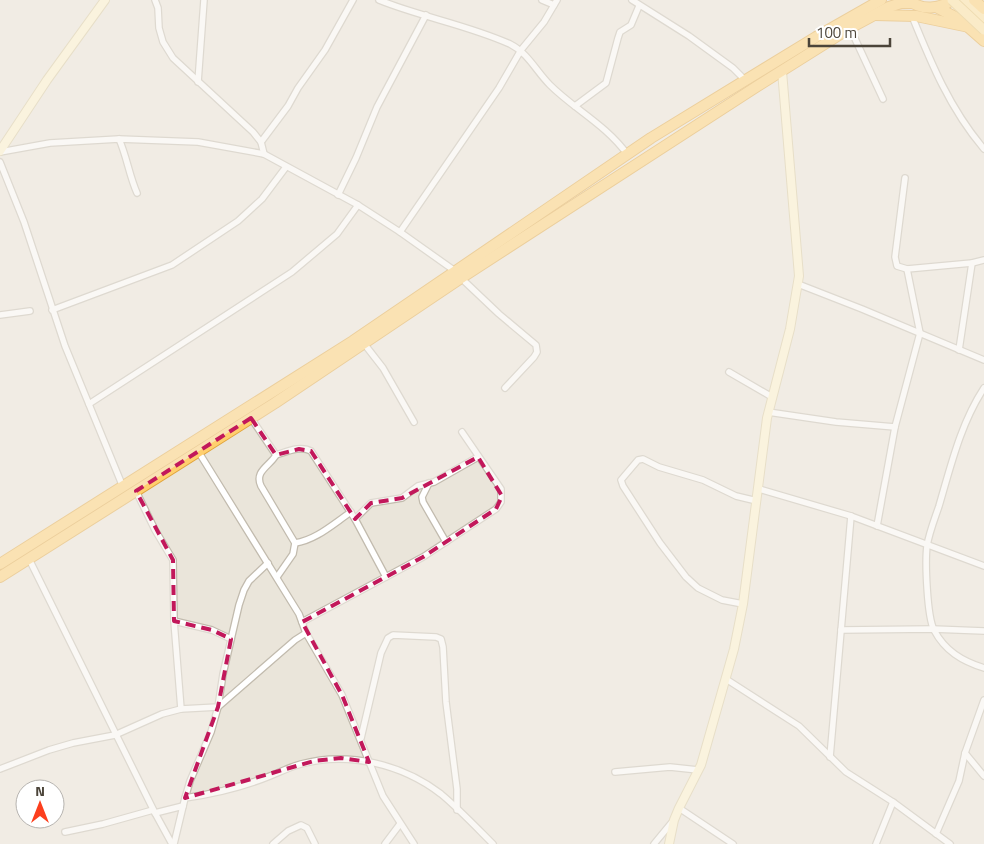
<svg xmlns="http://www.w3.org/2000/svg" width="984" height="844" font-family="'Titillium Web',sans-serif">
	<rect width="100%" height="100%" fill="#f6f3ec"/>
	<path fill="#eae5da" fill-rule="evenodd" d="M0,0H984V844H0ZM25,789H55V819H25Z"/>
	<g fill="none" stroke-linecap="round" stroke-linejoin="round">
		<g stroke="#c2bbae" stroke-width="8">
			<g id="street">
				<polyline points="155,0 158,8 159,28 163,42 173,58 253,132 261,142 264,154"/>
				<path d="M379,0C421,17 468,25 510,44C528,53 536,71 550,85C574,109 606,125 627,154"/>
				<polyline points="542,0 554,5"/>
				<polyline points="632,0 689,36 733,68 745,80"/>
				<path d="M912,16C931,63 950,109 984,149"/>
				<polyline points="850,28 883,99"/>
				<polyline points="198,82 204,0"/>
				<polyline points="575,106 606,83 618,38 620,32 631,25 639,6"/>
				<path d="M119,139C127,157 129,175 137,193"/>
				<polyline points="261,142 288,106 298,88 325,50 353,0"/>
				<polyline points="0,152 50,143 119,139 198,142 264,154 358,205 400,232 455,271"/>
				<polyline points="0,162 24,222 65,346 123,487"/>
				<polyline points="905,178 895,257 897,266 907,269 972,263 984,260"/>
				<polyline points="338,195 356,158 377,107 426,15"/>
				<polyline points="400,232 499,88 521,50 544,22 557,0"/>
				<polyline points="461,278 499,314 536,345 537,352 534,357 505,388"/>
				<polyline points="798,284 862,309 984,360"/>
				<polyline points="52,310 172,265 238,221 262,199 286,167"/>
				<polyline points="0,315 30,311"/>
				<polyline points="362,341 383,368 414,422"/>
				<polyline points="959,350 972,263"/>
				<polyline points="729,372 772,397"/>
				<path d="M984,388C961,423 951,465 939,506C935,518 929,533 927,546C925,562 927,616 934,630C945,651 962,661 984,668"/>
				<polyline points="89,404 292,272 337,234 358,205"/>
				<polyline points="768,412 836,422 895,427"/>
				<polyline points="251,418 276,455"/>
				<polyline points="198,451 299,614 306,633 342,695 383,796 414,844"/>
				<polyline points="429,483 422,497 423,502 446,542"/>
				<polyline points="759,489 851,516 984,566"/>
				<polyline points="136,491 155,530 173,560 174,621 181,709"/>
				<polyline points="355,519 371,503 402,498 418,486 434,482 478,457"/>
				<polyline points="877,526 895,427 920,333 907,269"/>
				<path d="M295,543C316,540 333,524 351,512"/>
				<polyline points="29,559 155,813 172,844"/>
				<path d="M277,577L293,554L295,543L261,486C254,471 270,466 276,455C286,452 301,445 311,451L355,519L386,577"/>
				<polyline points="743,604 722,600 698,588 686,577 660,543 623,486 621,480 638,460 643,459 659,467 703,480 736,496 757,501"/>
				<polyline points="174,621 212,630 231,639"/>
				<polyline points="302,622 423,557 496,509 501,502 501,489 462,432"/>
				<polyline points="841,630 933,629 984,631"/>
				<polyline points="726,679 799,726 846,772 893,802 950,844"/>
				<polyline points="361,738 381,653 388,638 393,635 436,637 441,639 443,647 446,702 457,789 457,810"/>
				<polyline points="965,753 984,776"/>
				<polyline points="830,757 851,516"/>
				<polyline points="0,769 49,750 73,743 115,735 162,714 181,709 218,707 295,640 306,633"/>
				<polyline points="615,772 670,767 698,770"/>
				<polyline points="185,798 190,781 211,732 218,707 223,674 239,605 244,590 249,581 268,563"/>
				<polyline points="679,808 733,844"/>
				<polyline points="155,813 183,806"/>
				<polyline points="65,832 103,824 153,810"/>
				<polyline points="936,834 959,781 965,753 984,700"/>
				<path d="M174,844L185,798C213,794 243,787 270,776C280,772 290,767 301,764C348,751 402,764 441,794C459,809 476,827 493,844"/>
				<polyline points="273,844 288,831 301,825 307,828 315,844"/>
				<polyline points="385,844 400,824"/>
				<polyline points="654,844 673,821"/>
				<polyline points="876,844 893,802"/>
			</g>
		</g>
		<g stroke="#d6c79b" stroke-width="10">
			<g id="secondary">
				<polyline points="0,151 47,80 105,0"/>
				<polyline points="669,844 674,820 679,808 701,765 734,649 743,604 767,418 790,329 799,276 782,71"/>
			</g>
		</g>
		<g stroke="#e6c16a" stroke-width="11">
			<polyline id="primary" points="964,0 984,18"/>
		</g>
		<g stroke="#e0a43c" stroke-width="12">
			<g id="highway">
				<path d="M909,0C921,11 940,9 952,0"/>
				<polyline points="974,0 984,9"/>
				<polyline points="938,8 959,19 984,41"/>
				<polyline points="875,15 916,16 969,27"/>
				<polyline points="0,564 353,341 651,138 816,37 881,0"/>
				<polyline points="0,577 275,403 461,278 756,87 850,28 889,7 901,3 912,3"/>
			</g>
		</g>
		<use href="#street" stroke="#fff" stroke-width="5.5"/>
		<use href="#secondary" stroke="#fff3cd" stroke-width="8"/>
		<use href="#primary" stroke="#ffe39c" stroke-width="9"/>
		<use href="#highway" stroke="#ffcf6e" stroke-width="10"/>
		<g stroke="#e6c16a" stroke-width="11" stroke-linecap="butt">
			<polyline id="primary-bridge" points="952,0 984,30"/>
		</g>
		<use href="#primary-bridge" stroke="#ffe39c" stroke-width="9"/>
	</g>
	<path d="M0 0H984V844H0ZM251,418L276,455L299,449L311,451L355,519L371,503L402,498L478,457L502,496L496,509L423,557L302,622L342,695L369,762L341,758L314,761L185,798L218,707L231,639L212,630L174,621L173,560L136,491Z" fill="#f6f3ec" fill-opacity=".55" fill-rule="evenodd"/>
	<path fill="none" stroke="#c2185b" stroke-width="4" stroke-dasharray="10 6" stroke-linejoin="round" d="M251,418L276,455L299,449L311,451L355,519L371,503L402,498L478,457L502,496L496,509L423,557L302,622L342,695L369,762L341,758L314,761L185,798L218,707L231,639L212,630L174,621L173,560L136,491Z"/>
	<g transform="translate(40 804)"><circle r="24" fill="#ffffff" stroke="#b7b4b0"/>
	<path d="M0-4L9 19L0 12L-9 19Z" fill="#fc3f1d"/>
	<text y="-8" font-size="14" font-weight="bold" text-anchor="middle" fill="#4b4439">N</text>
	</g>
	<path d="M809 38v8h81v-8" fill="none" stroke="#4b4439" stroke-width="2.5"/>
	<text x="816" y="38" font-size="15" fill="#4b4439" stroke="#ffffff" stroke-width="4" paint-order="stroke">100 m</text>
</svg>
